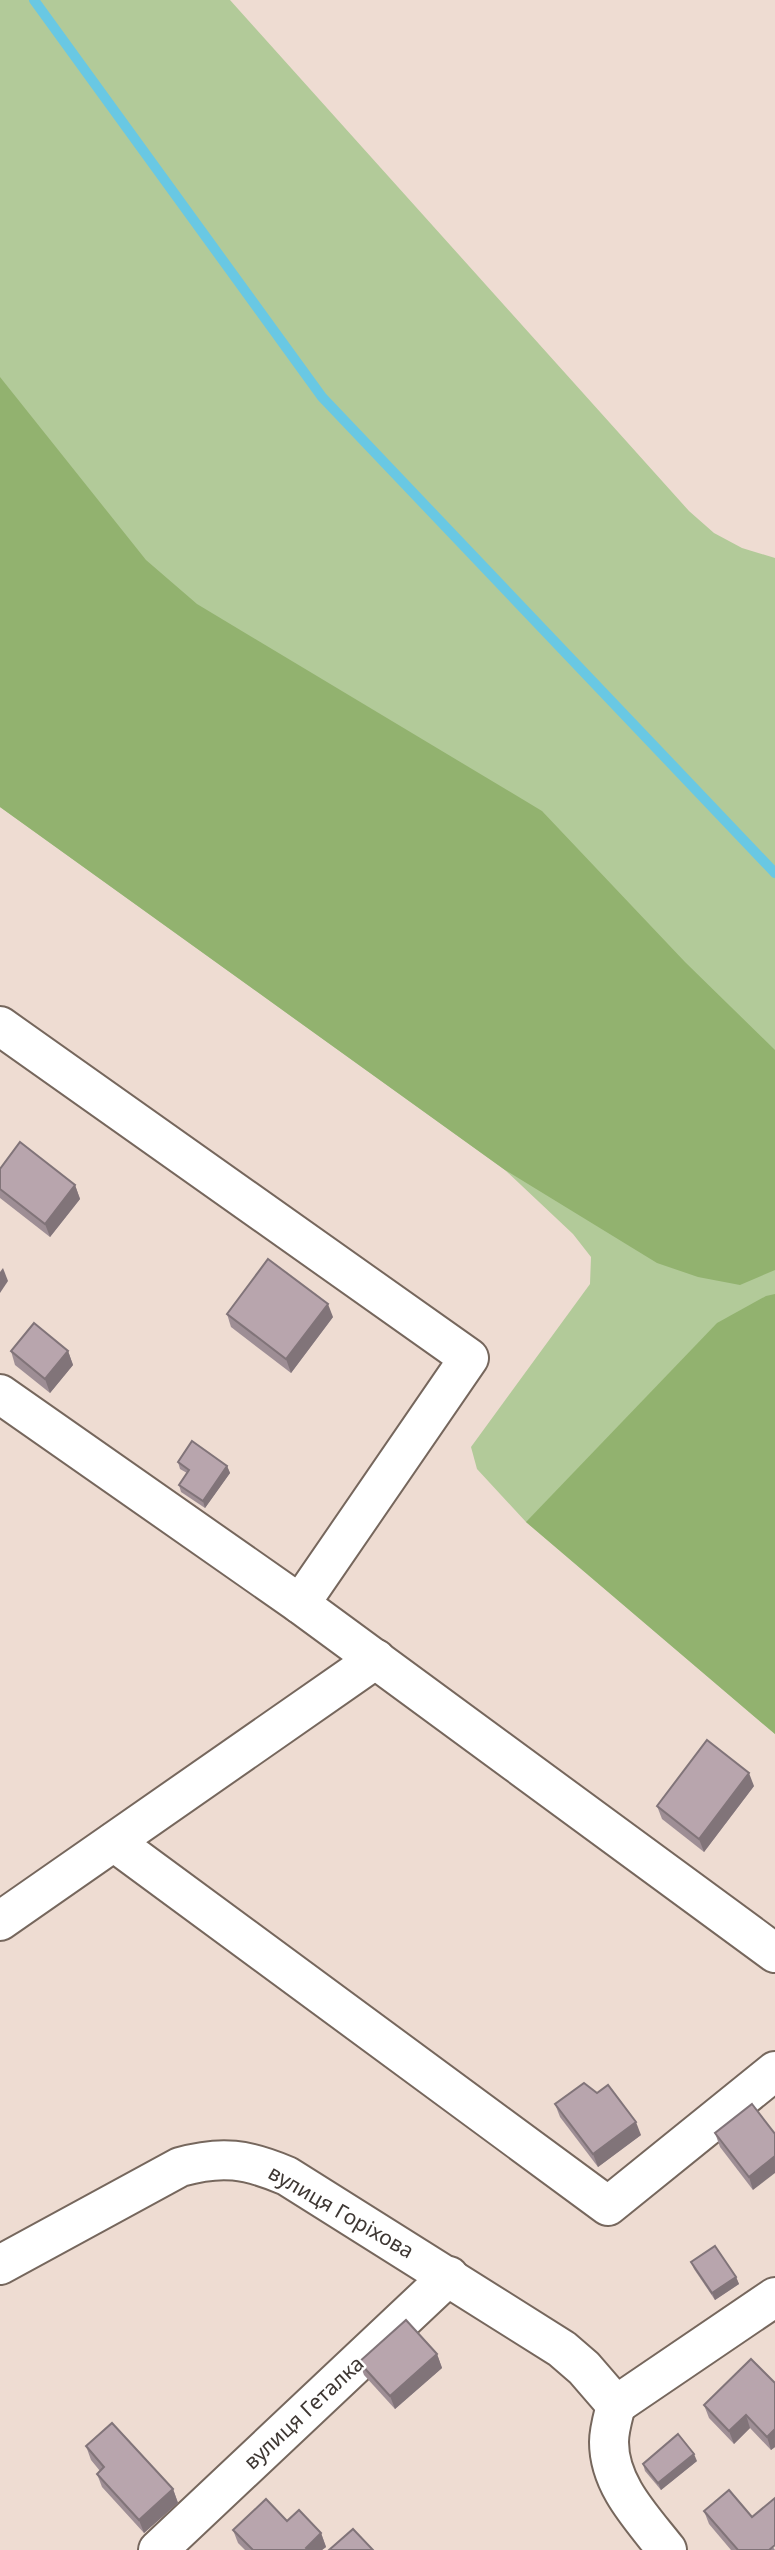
<svg xmlns="http://www.w3.org/2000/svg" width="775" height="2550" font-family="'Noto Sans',sans-serif">
	<rect width="100%" height="100%" fill="#eedcd2"/>
	<polygon fill="#b2ca99" points="0,0 230,0 689,511 714,533 742,548 775,558 775,1734 526,1522 477,1469 471,1447 590,1284 591,1257 573,1234 505,1170 0,807"/>
	<g fill="#92b26f">
		<polygon points="0,377 146,560 197,604 542,811 685,962 775,1050 775,1270 740,1285 698,1277 657,1263 505,1170 0,807"/>
		<polygon points="775,1294 775,1734 526,1522 717,1323 766,1296"/>
	</g>
	<g fill="none" stroke-linecap="round" stroke-linejoin="round">
		<polyline stroke="#69c8e3" stroke-width="10" points="34,0 322,397 775,873"/>
		<g stroke="#76675d" stroke-width="42">
			<g id="minor">
				<polyline points="0,1026 469,1358 300,1604"/>
				<polyline points="0,1394 300,1604 775,1953"/>
				<polyline points="114,1842 608,2206 775,2071"/>
				<polyline points="0,1921 376,1659"/>
				<path d="M0,2265L180,2167C222,2155 247,2159 287,2176L562,2349L584,2368L616,2405"/>
				<polyline points="616,2405 775,2297"/>
				<path d="M616,2405C613,2417 609,2430 609,2442C609,2485 642,2518 667,2550"/>
				<polyline points="158,2550 449,2276"/>
			</g>
		</g>
		<use href="#minor" stroke="#fff" stroke-width="38"/>
	</g>
	<g fill="#9e8e95">
		<polygon points="0,1169 75,1185 80,1199 50,1237 0,1198"/>
		<polygon points="227,1314 333,1317 291,1373 231,1327"/>
		<polygon points="11,1351 68,1351 73,1365 50,1393 15,1365"/>
		<polygon points="178,1462 227,1466 230,1473 205,1508 181,1492 179,1485 187,1473 180,1469"/>
		<polygon points="754,1786 704,1852 662,1819 657,1806"/>
		<polygon points="555,2104 641,2135 598,2167 560,2117"/>
		<polygon points="752,2104 753,2190 720,2147 715,2133"/>
		<polygon points="691,2262 736,2277 739,2284 715,2300 694,2269"/>
		<polygon points="437,2354 442,2368 395,2409 364,2375 359,2362"/>
		<polygon points="775,2383 775,2447 771,2450 750,2428 734,2444 709,2418 704,2405"/>
		<polygon points="86,2446 173,2489 178,2503 144,2533 102,2487 97,2474 100,2471 91,2460"/>
		<polygon points="697,2461 661,2490 645,2471 643,2464"/>
		<polygon points="704,2511 752,2517 775,2550 731,2550 709,2524"/>
		<polygon points="287,2521 321,2533 326,2547 322,2550 245,2550 238,2543 233,2530"/>
	</g>
	<g fill="#817479">
		<polygon points="75,1185 80,1199 50,1237 45,1224"/>
		<polygon points="3,1268 8,1281 0,1293 0,1272"/>
		<polygon points="328,1304 333,1317 291,1373 286,1359"/>
		<polygon points="68,1351 73,1365 50,1393 45,1379"/>
		<polygon points="227,1466 230,1473 205,1508 203,1501"/>
		<polygon points="749,1773 754,1786 704,1852 699,1839"/>
		<polygon points="636,2122 641,2135 598,2167 593,2154"/>
		<polygon points="775,2156 775,2173 753,2190 749,2177"/>
		<polygon points="736,2277 739,2284 715,2300 712,2293"/>
		<polygon points="437,2354 442,2368 395,2409 390,2396"/>
		<polygon points="746,2415 750,2428 734,2444 729,2431"/>
		<polygon points="775,2429 775,2447 771,2450 767,2437"/>
		<polygon points="694,2454 697,2461 661,2490 658,2483"/>
		<polygon points="173,2489 178,2503 144,2533 139,2520"/>
		<polygon points="321,2533 326,2547 322,2550 307,2550 306,2548"/>
	</g>
	<g fill="#b8a5ad" stroke="#817479" stroke-width="2">
		<polygon points="20,1142 75,1185 45,1224 0,1189 0,1169"/>
		<polygon points="268,1259 328,1304 286,1359 227,1314"/>
		<polygon points="34,1323 68,1351 45,1379 11,1351"/>
		<polygon points="192,1441 227,1466 203,1501 179,1485 189,1470 178,1462"/>
		<polygon points="707,1740 749,1773 699,1839 657,1806"/>
		<polygon points="584,2083 597,2093 608,2085 636,2122 593,2154 555,2104"/>
		<polygon points="752,2104 775,2134 775,2156 749,2177 715,2133"/>
		<polygon points="715,2246 736,2277 712,2293 691,2262"/>
		<polygon points="406,2320 437,2354 390,2396 359,2362"/>
		<polygon points="751,2359 775,2383 775,2429 767,2437 746,2415 729,2431 704,2405"/>
		<polygon points="112,2423 173,2489 139,2520 97,2474 104,2467 86,2446"/>
		<polygon points="678,2434 694,2454 658,2483 643,2464"/>
		<polygon points="729,2490 752,2517 775,2498 775,2545 769,2550 738,2550 704,2511"/>
		<polygon points="266,2499 287,2521 299,2510 321,2533 306,2548 308,2550 253,2550 233,2530"/>
		<polygon points="353,2529 373,2550 329,2550"/>
	</g>
	<g text-anchor="middle" stroke-width="5" stroke-linejoin="round" paint-order="stroke">
		<g font-size="21" fill="#3e3733" stroke="#fff">
			<text transform="translate(341 2212) rotate(30)" y="7">вулиця Горіхова</text>
			<text transform="translate(304 2413) rotate(-43)" y="7">вулиця Геталка</text>
		</g>
	</g>
</svg>
